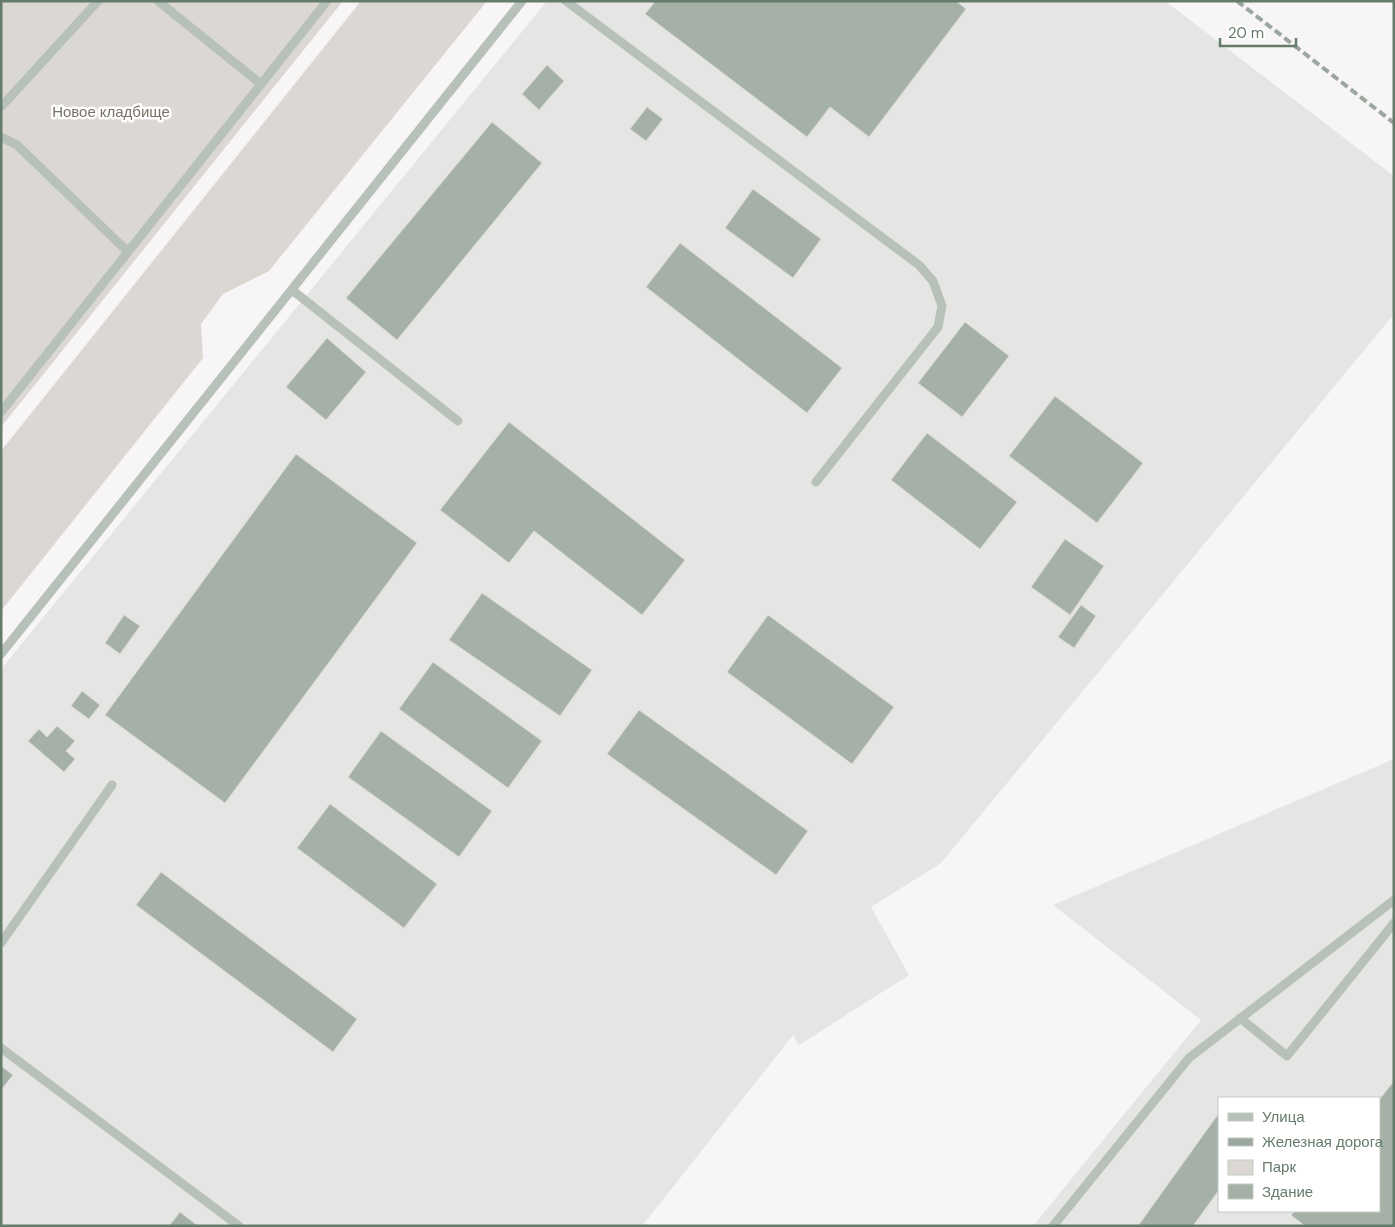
<svg xmlns="http://www.w3.org/2000/svg" width="1395" height="1227" viewBox="0 0 1395 1227" font-family="'DM Sans',sans-serif">
<style>
.built{fill:#e5e5e4;fill-rule:evenodd}
.green{fill:#dbd8d4}
.building{fill:#a5b1a7;stroke:#d9d7d7}
.lines{fill:none;stroke-linecap:round;stroke-linejoin:round}
.minor{stroke:#b8c0ba;stroke-width:9}
.rail{stroke:#9ba79e;stroke-width:4;stroke-dasharray:8 4;stroke-linecap:butt}
.labels{text-anchor:middle;stroke-width:5;stroke-linejoin:round;paint-order:stroke}
.park-label{font-size:15px;fill:#7a7368;stroke:#fff}
</style>
<rect width="100%" height="100%" fill="#f7f5f5"/>
<path class="built" d="M547,1H1165L1394,176V314L941,863L871,907L909,975L799,1045L793,1035L642,1226H1V669Z
M1394,759V1226H1033L1201,1020L1053,905ZM1219,1098H1379V1211H1219Z"/>
<path class="green" d="M1,1H343L1,427Z
M361,1H487L269,271L223,294L201,324L203,358L1,611V451Z"/>
<path class="building" d="M652,1H956L966,9L869,137L830,107L807,137L645,14L654,3Z
M547,65L564,81L539,110L522,94Z
M647,107L663,119L646,141L630,129Z
M492,122L542,163L397,340L346,298Z
M753,189L821,239L793,278L725,228Z
M680,243L842,368L807,413L646,287Z
M965,322L1009,356L962,417L918,383Z
M327,338L366,372L326,420L286,387Z
M1055,396L1143,463L1097,523L1009,456Z
M509,422L685,560L642,615L534,531L509,563L440,510Z
M927,433L1017,502L980,549L891,480Z
M296,454L417,543L225,803L105,715Z
M1065,539L1104,566L1070,615L1031,587Z
M482,593L592,670L560,716L449,640Z
M1081,605L1096,616L1074,648L1058,637Z
M124,615L140,626L120,654L105,643Z
M768,615L894,707L852,764L727,672Z
M433,662L542,741L508,788L399,709Z
M82,691L100,705L89,719L71,706Z
M639,710L808,831L776,875L607,754Z
M57,726L75,741L66,751L75,759L64,772L28,741L39,729L47,737Z
M381,731L492,811L459,857L348,777Z
M330,804L437,884L404,928L297,848Z
M161,872L357,1019L333,1052L136,905Z
M1,1066L13,1075L1,1090Z
M1394,1081V1226H1305L1291,1215L1295,1211H1379V1100Z
M1219,1113V1190L1193,1226H1138Z
M180,1212L198,1226H169Z"/>
<g class="lines">
<path class="minor" d="M158,1L261,84
M566,1L919,265L933,281L942,306L938,327L816,482
M1,107L98,1
M1,137L17,145L128,252
M292,290L458,421
M1,412L327,1
M1,654L522,1
M1,943L112,785
M1240,1018L1287,1056L1394,923
M1,1048L239,1226
M1053,1226L1189,1058L1394,900"/>
<path class="rail" d="M1237,1L1394,123"/>
</g>
<g class="labels">
<g class="park-label">
<text x="111" y="117">Новое кладбище</text>
</g>
</g>
<rect width="1395" height="1227" fill="none" stroke="#667c6b" stroke-width="5"/>
<rect x="1218" y="1097" width="162" height="115" fill="#ffffff" stroke="#c2cbc4"/>
<rect x="1228" y="1113" width="25" height="8" fill="#b8c0ba" stroke="#c2cbc4"/>
<text x="1262" y="1122" font-size="15" fill="#667c6b">Улица</text>
<rect x="1228" y="1138" width="25" height="8" fill="#9ba79e" stroke="#c2cbc4"/>
<text x="1262" y="1147" font-size="15" fill="#667c6b">Железная дорога</text>
<rect x="1228" y="1160" width="25" height="15" fill="#dbd8d4" stroke="#c2cbc4"/>
<text x="1262" y="1172" font-size="15" fill="#667c6b">Парк</text>
<rect x="1228" y="1184" width="25" height="15" fill="#a5b1a7" stroke="#c2cbc4"/>
<text x="1262" y="1197" font-size="15" fill="#667c6b">Здание</text>
<path d="M1220 38v8h76v-8" fill="none" stroke="#667c6b" stroke-width="2.5"/>
<text x="1228" y="38" font-size="15" fill="#667c6b" stroke="#ffffff" stroke-width="4" paint-order="stroke">20 m</text>
</svg>
